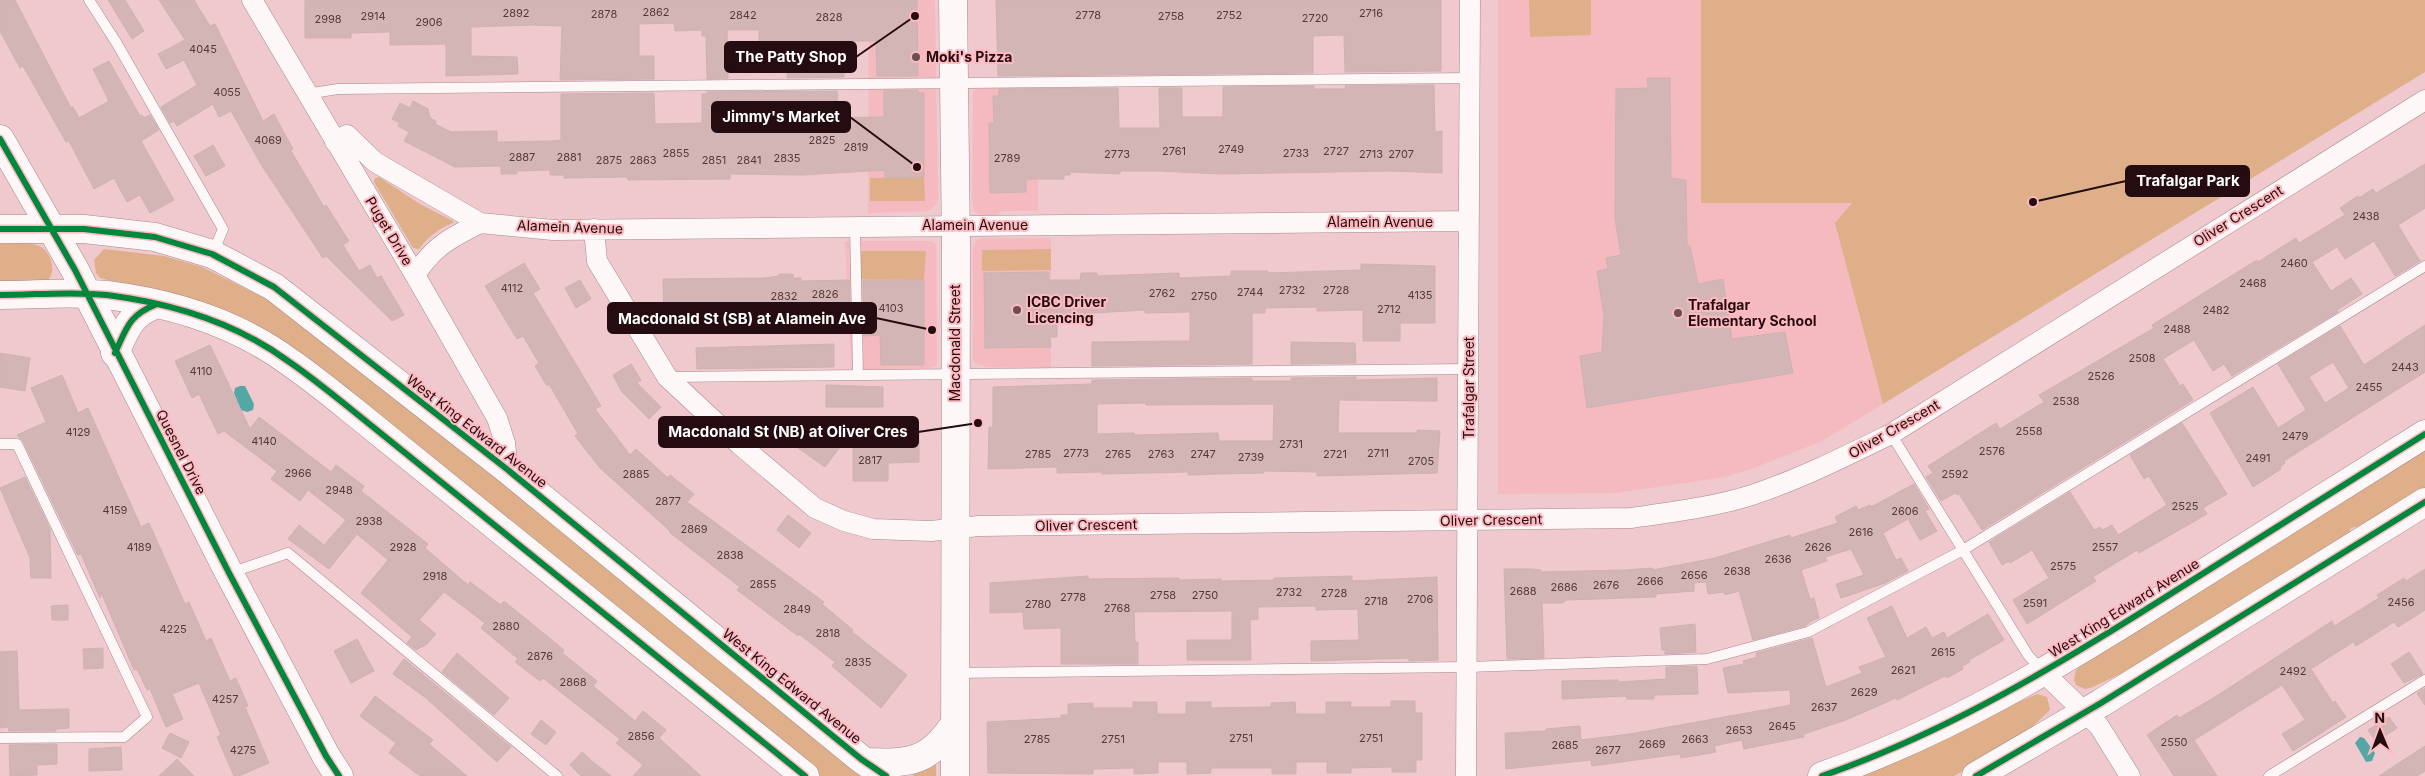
<svg xmlns="http://www.w3.org/2000/svg" width="2425" height="776" viewBox="0 0 2425 776" font-family="Inter,sans-serif">
<style>
.built{fill:#f4bac0}
.green{fill:#deaf89}
.water{fill:#54a7a5}
.building{fill:#d3b5b5;stroke:#ceb1b1;fill-rule:evenodd}
.lines{fill:none;stroke-linecap:round;stroke-linejoin:round}
.lane-casing{stroke:#a5898d;stroke-width:11}
.street-casing{stroke:#a5898d;stroke-width:21}
.secondary-casing{stroke:#a5898d;stroke-width:29}
.lane{stroke:#fdf7f8;stroke-width:10}
.street{stroke:#fdf7f8;stroke-width:20}
.secondary{stroke:#fdf7f8;stroke-width:28}
.cycleway-casing{stroke:#febac1;stroke-width:9}
.cycleway{stroke:#00873e;stroke-width:6}
.poi-dot{fill:#6b4e52;stroke:#febac1;stroke-width:2}
.labels{text-anchor:middle;stroke-width:4;stroke-linejoin:round;paint-order:stroke}
.number-label{font-size:11px;fill:#52393c}
.poi-label{font-size:14px;font-weight:bold;fill:#240c10;stroke:#febac1;text-anchor:start}
.street-label{font-size:14px;fill:#240c10;stroke:#febac1}
.leader{fill:none;stroke:#240c10;stroke-width:2}
.callout-dot{fill:#240c10;stroke:#febac1;stroke-width:2}
.callout{fill:#240c10;stroke:#240c10;stroke-width:2}
.callout-label{font-size:15px;text-anchor:middle;font-weight:bold;fill:#fff}
</style>
<rect width="100%" height="100%" fill="#efc9ce"/>
<path class="built" d="M869,0H935L938,199L935,206L928,211L868,213Z
M1498,0H1853V203L1835,223L1883,404L1822,441L1754,468L1725,477L1616,493L1498,494Z
M1038,85V211H1002L995,217L980,215L974,211L972,203L973,91L979,87Z
M983,238H1051V369L985,367L973,361V247L978,239Z
M845,241H932L936,245L937,365L926,370L851,369Z"/>
<path class="green" d="M1529,0H1591V35L1530,37Z
M1701,0H2425V72L1883,404L1835,223L1852,203H1701Z
M379,177L420,204L453,221V223C438,229 429,236 419,249L413,248L374,182L375,178Z
M924,177L925,201H870V178Z
M0,244C12,244 28,241 39,246C52,251 59,277 43,284C34,288 10,286 0,286Z
M104,249L164,256L202,267L281,306L378,381L864,776H821L568,572L180,298L100,278L96,273L94,260Z
M1051,249V270L982,271V250Z
M860,251H926L924,280L858,279Z
M2425,444V489L2362,528L2354,527L2350,529V536L2147,661L2093,687L2085,689L2076,685L2074,680L2076,670L2121,635L2327,504L2335,507L2339,505L2341,495Z
M2037,694L2047,697L2050,710L2016,742L1954,776H1855Z
M936,762V776H914L911,774Z"/>
<path class="water" d="M240,386H245L254,404L253,410L247,412L241,410L234,393L235,388Z
M2360,737L2364,738L2375,753L2372,761L2366,762L2355,743Z"/>
<path class="building" d="M0,0H15L71,108L73,107L79,118L109,101L93,69L109,61L140,116L142,115L144,118L150,115L159,130L141,141L174,200L150,213L140,195L127,202L114,178L94,189L69,141L66,142L23,66L20,68L0,31Z
M108,0H125L144,31L132,39Z
M159,0H194L210,26L215,24L263,121L274,114L293,149L291,151L324,207L326,205L349,241L343,245L359,271L370,265L377,278L381,276L404,315L392,321L326,256L323,258L262,166L231,111L219,117L213,104L177,126L174,121L170,123L161,107L197,85L184,60L166,69L158,54L185,40Z
M305,0H917L918,76H877L876,41H843L844,77L787,78V48L759,49V30H727L728,78L707,79L706,36H702V30L675,31L674,23L639,24V56H654V79L560,80L562,26L532,25L471,27V56L517,57L518,74L446,76V44L390,45V32L351,33V38H305Z
M996,0H1441V71L1345,72L1344,35L1313,36V73L998,76Z
M1647,78H1670L1671,178L1686,180L1687,246H1690L1698,284L1723,279L1732,339L1785,332L1793,373L1587,408L1580,356L1602,352L1604,316L1597,271L1608,269L1606,258L1621,255L1615,219L1616,89L1648,88Z
M1434,85L1435,132L1442,131V173L1390,171L1219,174L1161,171H1120V174L1070,172V175H1064V179H1026V192L990,193L989,123H994L993,96H999V89L1118,88L1119,128H1160L1159,88H1182V117H1223V87L1314,86V89H1346L1345,86Z
M918,90V93H924V177L885,178V170L803,175L730,174V179L628,180L627,177L564,178V175H550V170L517,171V174H501V166L455,167L404,141L409,132L398,126L400,123L392,119L400,103L410,108L413,101L428,109L430,118L436,121L435,124L451,132L497,131V142L551,141L561,140V94L654,93L655,124L702,123V94H707V92L837,91L838,118L884,117V91Z
M213,145L225,166L206,176L194,156Z
M2425,164V208L2398,225L2420,261L2395,276L2374,241L2345,259L2337,247L2312,262L2331,291L2351,278L2362,294L2337,310L2338,312L2232,376L2224,364L2213,371L2194,340L2163,359L2180,386L2183,384L2193,400L1982,530L1959,494L1957,495L1955,493L1941,501L1926,477L1933,473L1928,466L1996,423L2000,429L2044,402L2039,395L2154,328L2152,325L2257,260L2258,262L2296,238L2299,243L2345,215L2340,208L2358,196L2359,198L2373,189L2376,193Z
M524,263L540,289L533,293L601,406L595,409L630,455L636,449L668,478L670,475L694,494L687,502L824,602L822,604L853,630L852,632L907,675L881,708L832,666L835,662L799,634L798,636L737,590L740,587L669,532L670,531L600,468L575,436L578,434L549,384L547,386L535,366L539,363L523,336L517,339L485,286Z
M1361,264L1435,266V323H1400V341H1363V310L1317,311V307L1265,308V313H1252V364L1092,366V342L1190,341V312L1145,313V310L1057,315V337H1050L1051,347L985,348L984,273L1049,272V280H1080L1081,273H1097V276L1179,273V278L1231,276V271H1268L1267,273L1361,270Z
M779,274H793V278H801V281L849,280L850,307H802L803,314L757,315V318L664,320L663,279L765,278L779,276Z
M580,280L591,299L576,308L565,288Z
M863,280H924V365H881L880,335L864,336Z
M2425,325V372L2284,461L2285,463L2280,467L2281,469L2253,487L2210,413L2253,387L2278,428L2306,410L2278,364L2340,326L2364,365ZM2333,362L2349,388L2325,403L2309,377Z
M1291,342L1355,343L1356,363L1291,364Z
M834,344V367L697,369L696,348Z
M210,345L250,429L259,417L331,472L336,465L364,486L361,491L428,544L425,548L468,585L470,582L501,605L504,601L564,650L562,653L597,681L593,686L635,721L643,711L666,730L659,738L701,776H633L643,765L616,743L620,739L543,678L540,681L515,662L518,659L481,628L485,623L444,592L419,620L436,634L427,644L416,650L407,643L412,637L361,593L388,560L357,534L329,569L288,539L299,525L324,545L346,520L308,490L300,501L271,479L277,471L224,431L218,434L199,394L192,398L175,361Z
M0,353L30,358L25,391L0,387Z
M631,364L641,380L637,383L661,407L649,419L622,392L613,375Z
M62,375L78,413L88,408L141,527L149,523L185,604L189,602L206,641L211,638L230,681L236,678L248,706L245,707L269,763L239,776H234L217,737L221,735L199,683L172,694L183,719L166,727L150,689L147,690L137,669L134,670L101,592L100,598L81,554L78,555L23,441L17,435L46,422L31,388Z
M1356,377V380L1437,378V401L1339,400L1338,433H1417V430L1440,431L1437,473L1317,476V472L1264,471V473L1219,474L1188,475V472L1102,474V472L1057,473V467L988,469L989,427H993V387L1092,384V380L1252,378V381H1291V378ZM1146,403V405L1274,404L1273,441H1219L1218,433L1134,435V433L1097,434V404Z
M826,385L883,387V407H826Z
M2182,423L2227,494L2203,508L2207,514L2139,553L2137,550L2093,577L2096,581L2027,624L2013,600L2049,578L2032,550L2010,563L2009,561L2002,565L1989,542L2070,492L2094,530L2100,527L2103,530L2112,525L2118,535L2167,505L2149,476L2144,479L2130,455Z
M919,432V462L888,463V481H853V435H894L893,433Z
M796,434L827,435L840,447L825,467L798,448Z
M25,477L50,529L51,578H31L30,558L0,488Z
M1914,484L1929,509L1925,511L1937,531L1920,540L1908,519L1883,533L1896,560L1901,558L1908,571L1885,583L1841,598L1836,584L1864,575L1851,549L1825,557L1827,561L1801,570L1810,599L1814,598L1819,618L1811,621L1805,626L1753,640L1739,591L1725,595L1724,592L1708,594L1706,582L1694,583V591L1656,594V597L1567,600L1562,603H1542L1544,658L1507,659L1504,569H1532L1541,570V572L1625,570L1652,568L1653,570L1715,558L1790,535L1791,538L1838,523L1835,517L1856,506L1858,510L1870,505L1871,507Z
M788,515L811,533L799,548L777,530Z
M2425,569V610L2398,627L2394,622L2356,646L2353,642L2311,669L2333,703L2335,701L2346,717L2293,751L2282,734L2305,720L2282,685L2194,740L2217,776H2174L2147,735L2177,715L2179,718L2215,697L2332,621L2334,626L2379,598L2377,595L2404,578L2406,581Z
M1088,576V579L1179,578V580L1221,579V581L1274,580V578L1315,577L1352,576V581L1437,577L1438,660L1409,661V658L1311,661V641L1359,640L1358,609L1316,610V606L1258,607V619L1250,620L1251,660H1187V640H1232V611L1134,612L1135,642H1138V664H1061V628L1024,629L1023,612L990,613V583Z
M68,605V620H52L51,606Z
M1892,606L1907,638L1926,627L1932,638L1944,632L1947,638L1988,614L2004,640L1969,660L1970,662L1962,666L1963,669L1947,678L1945,676L1897,700L1896,698L1846,720L1804,734V737L1744,749L1742,740L1714,746L1716,752L1681,758L1680,754L1592,766L1591,760L1506,769L1505,733L1546,731V729L1580,726L1581,740L1630,734L1791,705L1790,690L1728,693L1723,668L1744,664L1743,661L1757,657L1756,653L1812,638L1826,687L1862,673L1859,667L1886,657L1867,618Z
M1695,624L1696,652L1665,654V650H1662L1660,628Z
M357,639L374,671L351,683L334,651Z
M103,648V668L84,669L83,649Z
M17,651L19,710L69,709V728L56,729V731H9L8,727L0,728V652Z
M2409,652L2423,674L2404,683L2391,664Z
M457,653L509,698L494,715L442,672Z
M404,659L511,747L497,762L426,698L393,674Z
M1697,666L1698,694L1654,695V699H1627L1626,696L1562,699V681L1618,680V682L1666,679V667Z
M2425,688V705L2417,693Z
M375,696L433,740L429,744L467,776H420L389,753L396,743L360,716Z
M1391,701H1415V713H1422V760H1416V772H1392V767L1351,768V773H1327V762H1296V774H1272V768H1211V773L1187,774V762H1158V773L1134,774V768L1093,769V774L988,773L987,722L1061,718V715H1068V704L1093,703V708H1133V702H1157V714H1186V702H1211V708L1271,707V703L1295,702L1296,714H1326V702H1351L1350,707H1391Z
M2389,717L2397,728L2376,742L2368,730Z
M541,720L556,732L546,745L531,734Z
M170,733L189,742L181,758L162,748Z
M57,744V764L37,765V775L10,776L9,745Z
M2425,746V771L2417,776H2379Z
M121,747L122,770L89,771V749Z
M582,752L593,762L611,776H581L570,765Z
M177,759L194,776H159Z"/>
<g class="lines">
<defs>
<path id="lane" d="M89,0L116,42L223,229L213,253
M306,94L338,89L1470,78
M855,227L858,375
M668,377L1469,369
M1891,434L2028,655L2042,671
M0,444H17L147,717L124,737L0,738
M230,573L288,553L557,776
M955,673L1468,667L1707,659L1808,632L1963,550L2425,266
M2269,776L2425,680"/>
<path id="street" d="M252,0L415,275L497,418L505,443L508,470
M335,142L347,135L375,162L480,223L553,230L1469,221
M594,229L597,261L667,377L740,445L815,508L844,521L873,529L931,531L979,526L1631,518C1673,512 1715,507 1755,494C1802,478 1846,456 1891,434L2425,100
M415,275C434,246 450,238 480,223
M2044,673L2099,726L2130,776
M1466,776L1470,0"/>
<path id="secondary" d="M953,0L956,247L955,776
M0,139L75,270L229,573L326,756L339,776
M0,229H84L155,237L212,254L274,287L508,470L861,759L886,776
M0,295C35,295 72,291 107,295C170,303 236,323 288,361C310,376 331,393 352,410L805,776
M115,353C127,327 129,315 157,304
M866,762C910,764 930,762 955,723
M1822,776C1948,732 2060,664 2172,593C2257,540 2341,487 2425,434
M1976,776L2101,703L2425,502"/>
</defs>
<use href="#lane" class="lane-casing"/>
<use href="#street" class="street-casing"/>
<use href="#secondary" class="secondary-casing"/>
<use href="#lane" class="lane"/>
<use href="#street" class="street"/>
<use href="#secondary" class="secondary"/>
<defs>
<path id="cycleway" d="M0,139L75,270L229,573L326,756L339,776
M0,229H84L155,237L212,254L274,287L508,470L861,759L886,776
M0,295C35,295 72,291 107,295C170,303 236,323 288,361C310,376 331,393 352,410L805,776
M115,353C127,327 129,315 157,304
M1822,776C1948,732 2060,664 2172,593C2257,540 2341,487 2425,434
M1976,776L2101,703L2425,502"/>
</defs>
<use href="#cycleway" class="cycleway-casing"/>
<use href="#cycleway" class="cycleway"/>
</g>
<g class="poi-dot">
<circle cx="916" cy="57" r="5"/>
<circle cx="1017" cy="310" r="5"/>
<circle cx="1678" cy="313" r="5"/>
</g>
<g class="labels">
<g class="number-label">
<text x="656" y="16">2862</text>
<text x="516" y="17">2892</text>
<text x="1371" y="17">2716</text>
<text x="604" y="18">2878</text>
<text x="743" y="19">2842</text>
<text x="1088" y="19">2778</text>
<text x="1229" y="19">2752</text>
<text x="373" y="20">2914</text>
<text x="1171" y="20">2758</text>
<text x="829" y="21">2828</text>
<text x="1315" y="22">2720</text>
<text x="328" y="23">2998</text>
<text x="429" y="26">2906</text>
<text x="203" y="53">4045</text>
<text x="227" y="96">4055</text>
<text x="268" y="144">4069</text>
<text x="822" y="144">2825</text>
<text x="856" y="151">2819</text>
<text x="1231" y="153">2749</text>
<text x="1174" y="155">2761</text>
<text x="1336" y="155">2727</text>
<text x="676" y="157">2855</text>
<text x="1296" y="157">2733</text>
<text x="1117" y="158">2773</text>
<text x="1371" y="158">2713</text>
<text x="1401" y="158">2707</text>
<text x="522" y="161">2887</text>
<text x="569" y="161">2881</text>
<text x="787" y="162">2835</text>
<text x="1007" y="162">2789</text>
<text x="609" y="164">2875</text>
<text x="643" y="164">2863</text>
<text x="714" y="164">2851</text>
<text x="749" y="164">2841</text>
<text x="2366" y="220">2438</text>
<text x="2294" y="267">2460</text>
<text x="2253" y="287">2468</text>
<text x="512" y="292">4112</text>
<text x="1292" y="294">2732</text>
<text x="1336" y="294">2728</text>
<text x="1250" y="296">2744</text>
<text x="1162" y="297">2762</text>
<text x="825" y="298">2826</text>
<text x="1420" y="299">4135</text>
<text x="784" y="300">2832</text>
<text x="1204" y="300">2750</text>
<text x="891" y="312">4103</text>
<text x="1389" y="313">2712</text>
<text x="2216" y="314">2482</text>
<text x="2177" y="333">2488</text>
<text x="2142" y="362">2508</text>
<text x="2405" y="371">2443</text>
<text x="201" y="375">4110</text>
<text x="2101" y="380">2526</text>
<text x="2369" y="391">2455</text>
<text x="2066" y="405">2538</text>
<text x="2029" y="435">2558</text>
<text x="78" y="436">4129</text>
<text x="2295" y="440">2479</text>
<text x="264" y="445">4140</text>
<text x="1291" y="448">2731</text>
<text x="1992" y="455">2576</text>
<text x="1076" y="457">2773</text>
<text x="1378" y="457">2711</text>
<text x="1038" y="458">2785</text>
<text x="1118" y="458">2765</text>
<text x="1161" y="458">2763</text>
<text x="1203" y="458">2747</text>
<text x="1335" y="458">2721</text>
<text x="1251" y="461">2739</text>
<text x="2258" y="462">2491</text>
<text x="870" y="464">2817</text>
<text x="1421" y="465">2705</text>
<text x="298" y="477">2966</text>
<text x="636" y="478">2885</text>
<text x="1955" y="478">2592</text>
<text x="339" y="494">2948</text>
<text x="668" y="505">2877</text>
<text x="2185" y="510">2525</text>
<text x="115" y="514">4159</text>
<text x="1905" y="515">2606</text>
<text x="369" y="525">2938</text>
<text x="694" y="533">2869</text>
<text x="1861" y="536">2616</text>
<text x="139" y="551">4189</text>
<text x="403" y="551">2928</text>
<text x="1818" y="551">2626</text>
<text x="2105" y="551">2557</text>
<text x="730" y="559">2838</text>
<text x="1778" y="563">2636</text>
<text x="2063" y="570">2575</text>
<text x="1737" y="575">2638</text>
<text x="1694" y="579">2656</text>
<text x="435" y="580">2918</text>
<text x="1650" y="585">2666</text>
<text x="763" y="588">2855</text>
<text x="1606" y="589">2676</text>
<text x="1564" y="591">2686</text>
<text x="1523" y="595">2688</text>
<text x="1289" y="596">2732</text>
<text x="1334" y="597">2728</text>
<text x="1163" y="599">2758</text>
<text x="1205" y="599">2750</text>
<text x="1073" y="601">2778</text>
<text x="1420" y="603">2706</text>
<text x="1376" y="605">2718</text>
<text x="2401" y="606">2456</text>
<text x="2035" y="607">2591</text>
<text x="1038" y="608">2780</text>
<text x="1117" y="612">2768</text>
<text x="797" y="613">2849</text>
<text x="506" y="630">2880</text>
<text x="173" y="633">4225</text>
<text x="828" y="637">2818</text>
<text x="1943" y="656">2615</text>
<text x="540" y="660">2876</text>
<text x="858" y="666">2835</text>
<text x="1903" y="674">2621</text>
<text x="2293" y="675">2492</text>
<text x="573" y="686">2868</text>
<text x="1864" y="696">2629</text>
<text x="225" y="703">4257</text>
<text x="1824" y="711">2637</text>
<text x="1782" y="730">2645</text>
<text x="1739" y="734">2653</text>
<text x="641" y="740">2856</text>
<text x="1241" y="742">2751</text>
<text x="1371" y="742">2751</text>
<text x="1037" y="743">2785</text>
<text x="1113" y="743">2751</text>
<text x="1695" y="743">2663</text>
<text x="2174" y="746">2550</text>
<text x="1652" y="748">2669</text>
<text x="1565" y="749">2685</text>
<text x="243" y="754">4275</text>
<text x="1608" y="754">2677</text>
</g>
<g class="poi-label">
<text x="926" y="62">Moki's Pizza</text>
<text x="1027" y="307">ICBC Driver<tspan x="1027" dy="16">Licencing</tspan></text>
<text x="1688" y="310">Trafalgar<tspan x="1688" dy="16">Elementary School</tspan></text>
</g>
<g class="street-label">
<text transform="translate(2238 216) rotate(-32)" y="5">Oliver Crescent</text>
<text x="1380" y="227">Alamein Avenue</text>
<text x="975" y="230">Alamein Avenue</text>
<text transform="translate(570 227) rotate(2)" y="5">Alamein Avenue</text>
<text transform="translate(389 231) rotate(59)" y="5">Puget Drive</text>
<text transform="translate(955 343) rotate(-90)" y="5">Macdonald Street</text>
<text transform="translate(1469 388) rotate(-90)" y="5">Trafalgar Street</text>
<text transform="translate(1894 429) rotate(-30)" y="5">Oliver Crescent</text>
<text transform="translate(477 431) rotate(38)" y="5">West King Edward Avenue</text>
<text transform="translate(181 452) rotate(63)" y="5">Quesnel Drive</text>
<text transform="translate(1491 520) rotate(-1)" y="5">Oliver Crescent</text>
<text transform="translate(1086 525) rotate(-1)" y="5">Oliver Crescent</text>
<text transform="translate(2124 608) rotate(-32)" y="5">West King Edward Avenue</text>
<text transform="translate(792 686) rotate(39)" y="5">West King Edward Avenue</text>
</g>
</g>
<path class="leader" d="M915 16L856 57M917 167L850 117M2033 202L2126 181M932 330L876 318M978 423L918 432"/>
<g class="callout-dot">
<circle cx="915" cy="16" r="5"/>
<circle cx="917" cy="167" r="5"/>
<circle cx="2033" cy="202" r="5"/>
<circle cx="932" cy="330" r="5"/>
<circle cx="978" cy="423" r="5"/>
</g>
<g class="callout">
<rect x="725" y="42" width="131" height="30" rx="5"/>
<rect x="712" y="102" width="138" height="30" rx="5"/>
<rect x="2126" y="166" width="123" height="30" rx="5"/>
<rect x="608" y="303" width="268" height="30" rx="5"/>
<rect x="659" y="417" width="259" height="30" rx="5"/>
</g>
<g class="callout-label">
<text x="791" y="62">The Patty Shop</text>
<text x="781" y="122">Jimmy's Market</text>
<text x="2188" y="186">Trafalgar Park</text>
<text x="742" y="324">Macdonald St (SB) at Alamein Ave</text>
<text x="788" y="437">Macdonald St (NB) at Oliver Cres</text>
</g>
<g transform="translate(2380 731) rotate(359)" stroke="#febac1" stroke-width="4" paint-order="stroke">
<path d="M0-4L9 19L0 12L-9 19Z" fill="#240c10"/>
<text y="-8" font-size="14" font-weight="bold" text-anchor="middle" fill="#240c10">N</text>
</g>
</svg>
